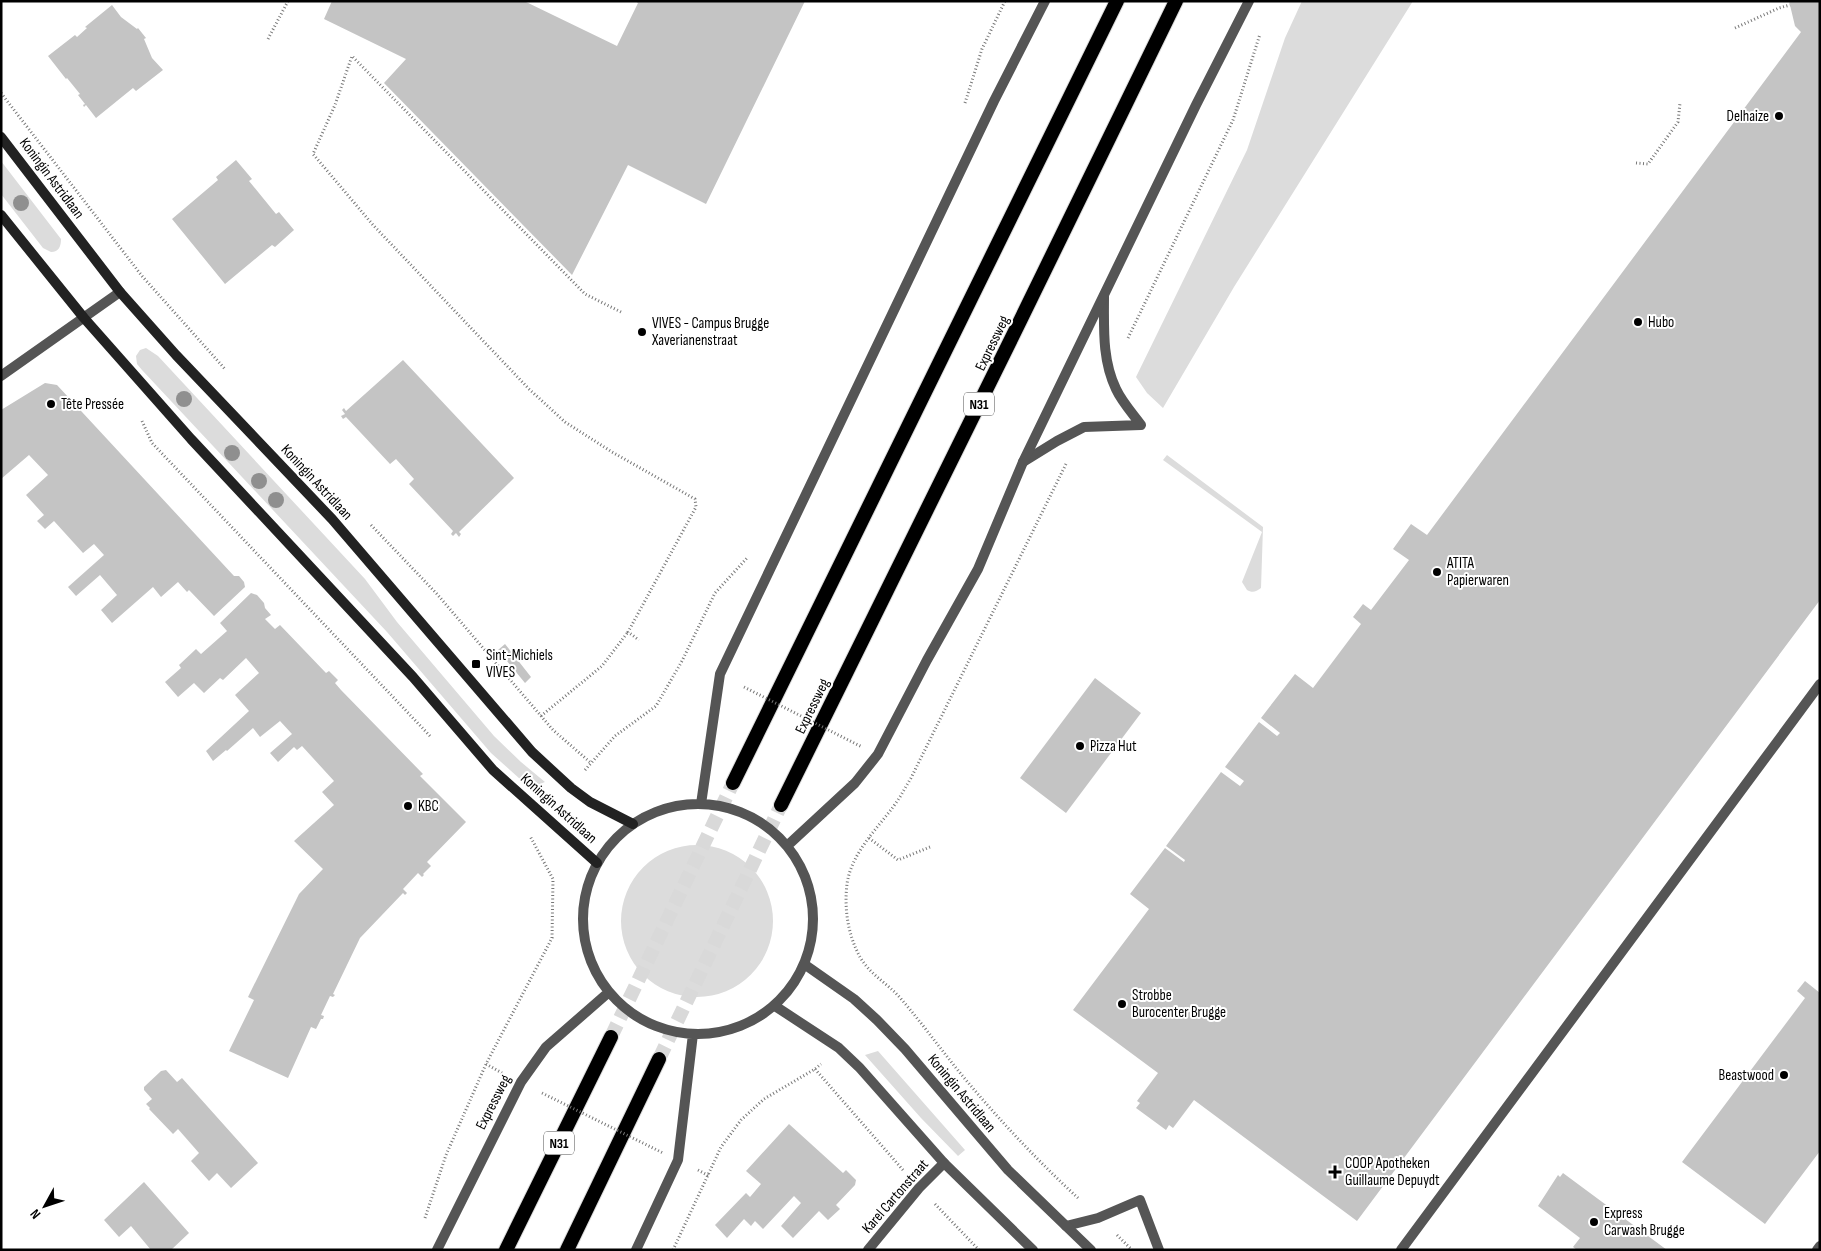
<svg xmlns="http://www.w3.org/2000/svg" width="1821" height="1251" viewBox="0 0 1821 1251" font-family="'Sofia Sans Condensed',sans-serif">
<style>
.green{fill:#dcdcdc}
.building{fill:#c4c4c4}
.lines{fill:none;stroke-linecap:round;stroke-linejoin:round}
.trunk-tunnel{stroke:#d9d9d9;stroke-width:14;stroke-dasharray:14 7;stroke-linecap:butt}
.trunk-casing{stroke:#dbdbdb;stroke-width:16}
.path{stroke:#777;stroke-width:3;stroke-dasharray:1 2.5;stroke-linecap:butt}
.service{stroke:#555;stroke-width:10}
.minor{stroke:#555;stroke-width:10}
.tertiary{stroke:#555;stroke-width:10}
.secondary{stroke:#222;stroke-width:10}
.trunk{stroke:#000;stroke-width:14}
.path-bridge{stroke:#777;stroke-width:3;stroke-dasharray:1 2.5;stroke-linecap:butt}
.tree{fill:#8f8f8f}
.poi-dot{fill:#000;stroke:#fff;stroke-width:2}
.labels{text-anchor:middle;stroke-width:4;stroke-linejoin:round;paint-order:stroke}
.shield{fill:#fff;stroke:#4c4c4c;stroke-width:1}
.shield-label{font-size:14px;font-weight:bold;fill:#000}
.poi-label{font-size:15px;fill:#000;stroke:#fff;text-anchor:start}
.street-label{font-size:15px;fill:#000;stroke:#fff}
</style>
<rect width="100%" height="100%" fill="#fff"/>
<path class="green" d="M1302,1H1413L1234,287L1163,408L1147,393L1136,377L1247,150L1285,38Z
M1,161L61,239C61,246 59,252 51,252L43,248L1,194Z
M146,348L158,356L365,579L397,622L494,736L521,762L545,782L530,788L491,753L387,632L142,370L137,364L136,356L140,350Z
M1167,455L1263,527L1261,588C1256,592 1252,593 1247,590L1242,582L1262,532L1163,460Z
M621 921a76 76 0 1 1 152 0a76 76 0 1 1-152 0Z
M878,1051L965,1150L958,1156L921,1118L865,1055Z"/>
<path class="building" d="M332,1H524L617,46L638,3L635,1H805L706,204L628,165L572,275L384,83L406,59L324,19Z
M1789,1H1820V600L1357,1221L1194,1100L1173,1128L1169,1125L1166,1130L1136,1108L1140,1103L1137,1101L1158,1073L1073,1010L1149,909L1130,894L1165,848L1184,862L1185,860L1166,846L1221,772L1240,786L1244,781L1225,767L1259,722L1277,736L1280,733L1261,718L1295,674L1313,688L1361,624L1353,617L1363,604L1371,610L1409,560L1393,549L1411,524L1427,535L1801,32L1795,26Z
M112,5L121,17L137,29L138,28L146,38L144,39L152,58L163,70L136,91L133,88L96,118L86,105L84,107L83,105L85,104L78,95L80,94L67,78L66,79L48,56L75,35L77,37L87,28L85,27Z
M236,160L252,179L249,181L276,214L279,212L294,230L275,247L272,245L225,284L172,219L218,180L216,177Z
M403,360L514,478L459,532L461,534L459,537L456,533L453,536L451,534L453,531L409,484L414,479L396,459L390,464L346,417L343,419L341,416L345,414L342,410L344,408L346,411Z
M45,383L57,385L234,576H239L244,582L245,587L214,616L189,590L187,592L178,582L161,597L153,587L112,623L101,610L117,595L100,575L76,596L68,587L104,555L94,544L83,553L54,521L45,529L37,521L44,515L26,495L48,475L29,455L1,479V410Z
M251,593L257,595L264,603L265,608L271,615L265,619L275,629L280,625L326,673L329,671L338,680L335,683L341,690L423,774L420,776L466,822L427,862L431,866L423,874L424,875L422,877L418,873L403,889L407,893L405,895L403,893L360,938L333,994L335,995L333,997L330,996L321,1015L324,1016L323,1019H321L316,1029L311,1027L288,1078L229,1051L254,1000L248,997L299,894L323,869L294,841L334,805L322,792L334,781L302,746L297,750L294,747L278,762L270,753L292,734L280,721L260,737L253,728L227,751L226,750L213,761L206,751L249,711L235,695L259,673L246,658L223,680L220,678L204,693L194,683L178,697L165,682L181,668L179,665L196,649L201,654L227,631L220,623Z
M505,644L531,677L525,683L498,650Z
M1095,678L1141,713L1066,813L1020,778Z
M1805,981L1820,993V1151L1765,1224L1682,1162L1805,998L1797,991Z
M166,1070L177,1082L182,1078L258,1163L231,1188L217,1173L209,1181L191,1161L199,1153L178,1129L173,1134L149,1109L150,1108L146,1104L152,1099L144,1090V1087L161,1071Z
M789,1124L843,1173L846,1170L856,1180L855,1185L836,1205L840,1209L828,1220L819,1211L793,1238L781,1226L801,1203L794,1196L763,1229L755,1221L751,1226L744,1219L727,1238L715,1225L746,1193L750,1197L761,1184L746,1171Z
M1563,1173L1667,1250H1577L1573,1247L1580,1238L1538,1206L1558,1175L1560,1177Z
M144,1182L189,1233L171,1250H151L131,1226L119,1237L104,1220Z"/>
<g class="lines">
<path class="trunk-tunnel" d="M611,1037L733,783
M659,1059L781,805"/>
<defs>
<path id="trunk" d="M733,783L1117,1
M781,805L1021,319L1176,1
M506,1250L611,1037
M567,1250L659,1059"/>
</defs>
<use href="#trunk" class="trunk-casing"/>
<path class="path" d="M1735,28L1779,8L1790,5
M268,39L288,1
M1,93L142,276L225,369
M965,103L982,49L1005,1
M1636,163L1648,164L1678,122L1680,103
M621,312L585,294L352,56L335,105L313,154L373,225L529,389L565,422L612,452L695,499L696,507L628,632L639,640
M1128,338L1233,120L1260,34
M142,421L152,443L430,736
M1066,464L911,778C905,788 900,798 893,807C876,830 851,854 847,884C844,909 848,935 860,957C871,976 889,984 902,1000C926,1028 947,1058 971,1086C1004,1125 1040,1163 1078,1198
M371,525L437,594L553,730L591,763
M541,716L602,666L628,632
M585,770L615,736L656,706L682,661L715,593L747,558
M869,838L898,860L930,847
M486,1064L502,1073
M815,1069L903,1170
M698,1170L709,1176
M935,1204L979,1250
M425,1218L446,1155L486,1064L552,938L553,879L530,836
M1117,1235L1132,1250
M673,1250L721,1147L741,1120L764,1099L815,1069L821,1064"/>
<path class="service" d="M1401,1250L1820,684"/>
<path class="minor" d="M1104,296C1104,328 1102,360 1116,389C1122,402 1133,414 1141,425
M1,376L120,292
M1023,462L1057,441L1084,427L1141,425
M1066,1226L1098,1218L1140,1200L1159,1250
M868,1250L919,1188L944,1163
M1817,1250L1820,1246"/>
<path class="tertiary" d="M583 919a115 115 0 1 1 230 0a115 115 0 1 1-230 0Z
M701,804L720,674L994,101L1045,1
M787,846L855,783L878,754L927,660L978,569L1023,462L1196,105L1249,1
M804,964L854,999L877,1020L905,1049L1008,1170L1091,1250
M775,1006L839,1048L859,1067L944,1163L1033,1250
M437,1250L521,1082L546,1047L609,992
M636,1250L678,1160L693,1034"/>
<path class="secondary" d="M1,137L120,292L176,355L332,519L532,752L571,788L590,802L633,824
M1,215L84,318L191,439L413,677L493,770L597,863"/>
<use href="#trunk" class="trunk"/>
<path class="path-bridge" d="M744,687L862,747
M542,1093L663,1153"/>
</g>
<g class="tree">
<circle cx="21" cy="203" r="8"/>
<circle cx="184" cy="399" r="8"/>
<circle cx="232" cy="453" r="8"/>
<circle cx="259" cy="481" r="8"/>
<circle cx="276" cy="500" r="8"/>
</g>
<g class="poi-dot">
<circle cx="1779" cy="116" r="5"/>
<circle cx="1638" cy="322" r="5"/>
<circle cx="642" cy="332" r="5"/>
<circle cx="51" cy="404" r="5"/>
<circle cx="1437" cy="572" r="5"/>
<rect x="471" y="659" width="10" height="10" rx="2.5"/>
<circle cx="1080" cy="746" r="5"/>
<circle cx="408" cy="806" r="5"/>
<circle cx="1122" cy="1004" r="5"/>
<circle cx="1784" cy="1075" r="5"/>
<path d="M1332.5 1164.5h5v5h5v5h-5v5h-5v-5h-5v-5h5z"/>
<circle cx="1594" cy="1222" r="5"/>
</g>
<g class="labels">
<g class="shield">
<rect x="964" y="392.5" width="30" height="23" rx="4"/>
<rect x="544" y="1131.5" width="30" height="23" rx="4"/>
</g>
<g class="shield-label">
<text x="979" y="409">N31</text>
<text x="559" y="1148">N31</text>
</g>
<g class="poi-label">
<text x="1769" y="121" text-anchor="end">Delhaize</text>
<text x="1648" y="327">Hubo</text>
<text x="652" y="328">VIVES - Campus Brugge<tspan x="652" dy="17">Xaverianenstraat</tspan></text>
<text x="61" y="409">Tête Pressée</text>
<text x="1447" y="568">ATITA<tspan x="1447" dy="17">Papierwaren</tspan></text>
<text x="486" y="660">Sint-Michiels<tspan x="486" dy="17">VIVES</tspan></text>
<text x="1090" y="751">Pizza Hut</text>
<text x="418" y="811">KBC</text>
<text x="1132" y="1000">Strobbe<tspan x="1132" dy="17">Burocenter Brugge</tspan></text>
<text x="1774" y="1080" text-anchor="end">Beastwood</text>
<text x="1345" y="1168">COOP Apotheken<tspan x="1345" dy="17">Guillaume Depuydt</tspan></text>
<text x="1604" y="1218">Express<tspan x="1604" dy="17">Carwash Brugge</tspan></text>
</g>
<g class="street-label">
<text transform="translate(52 178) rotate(53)" y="5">Koningin Astridlaan</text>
<text transform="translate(992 343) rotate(-64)" y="5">Expressweg</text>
<text transform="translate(317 482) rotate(47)" y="5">Koningin Astridlaan</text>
<text transform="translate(812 706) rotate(-64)" y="5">Expressweg</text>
<text transform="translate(559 808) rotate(42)" y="5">Koningin Astridlaan</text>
<text transform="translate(962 1093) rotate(50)" y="5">Koningin Astridlaan</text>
<text transform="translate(493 1102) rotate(-63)" y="5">Expressweg</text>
<text transform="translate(895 1196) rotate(-49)" y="5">Karel Cartonstraat</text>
</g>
</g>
<rect width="1821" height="1251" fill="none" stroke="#000000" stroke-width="5"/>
<g transform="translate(45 1206) rotate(230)" stroke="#ffffff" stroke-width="4" paint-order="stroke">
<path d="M0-4L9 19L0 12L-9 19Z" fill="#000000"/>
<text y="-8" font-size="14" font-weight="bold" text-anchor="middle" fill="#000000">N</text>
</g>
</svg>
